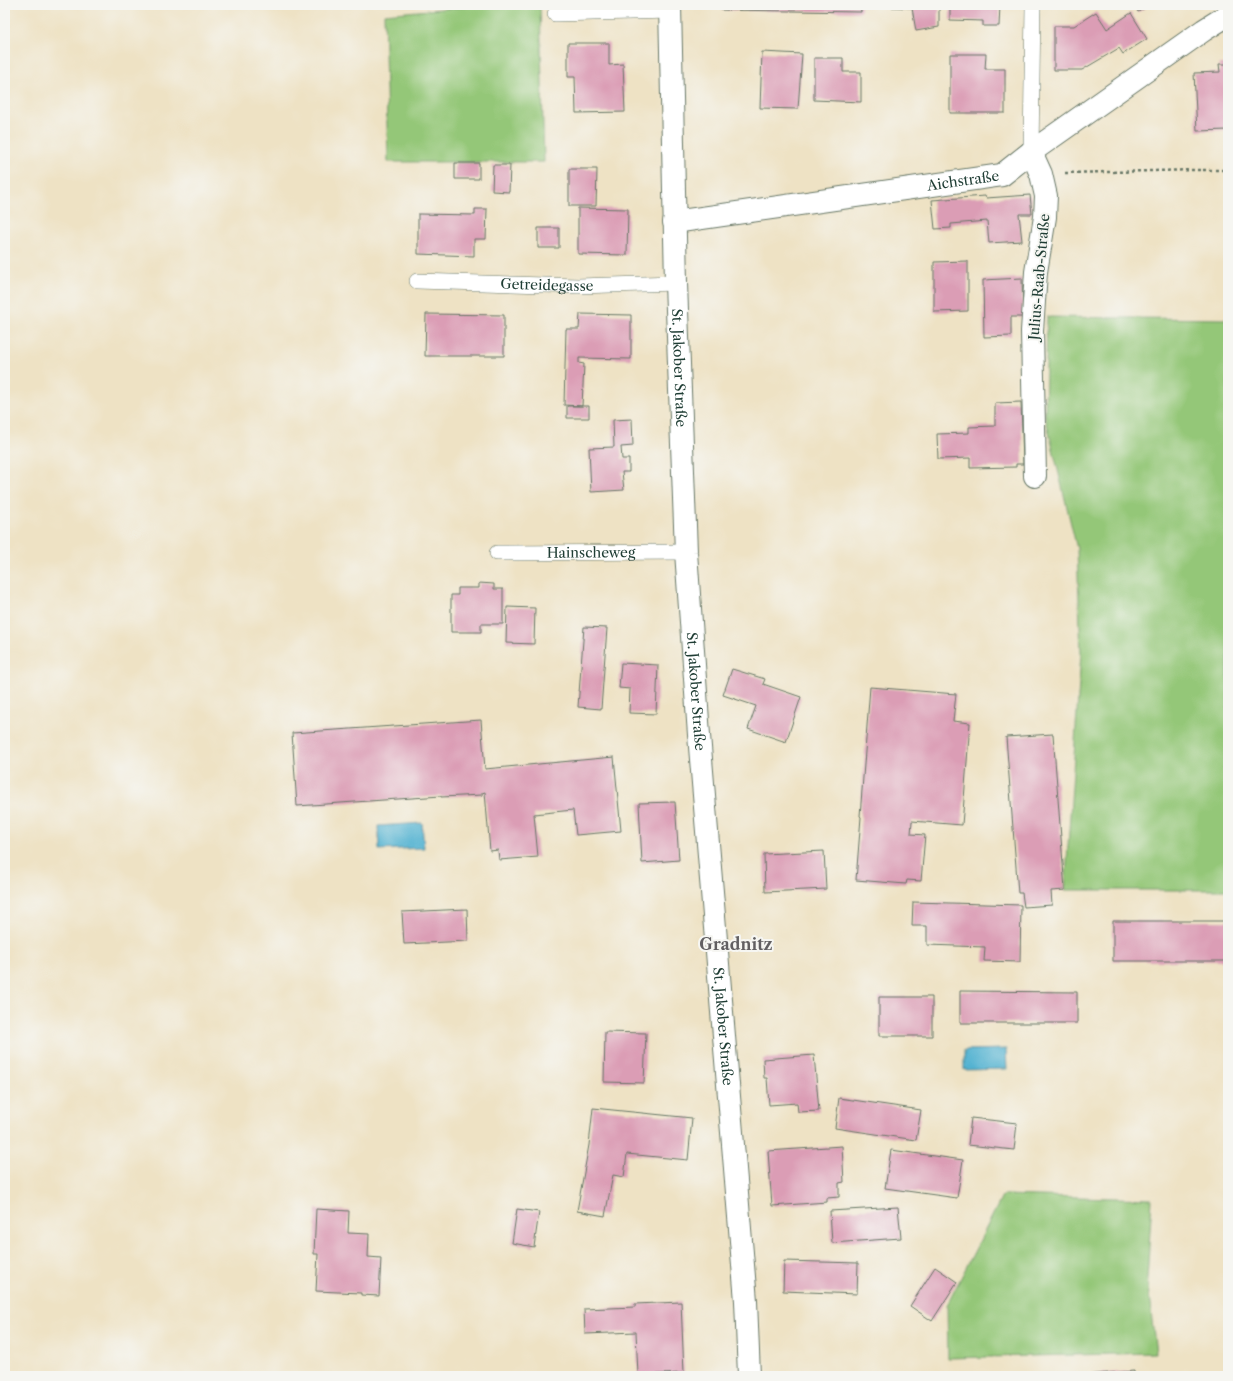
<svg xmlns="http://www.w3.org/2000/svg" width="1233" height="1381" viewBox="0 0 1233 1381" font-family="'Libre Caslon Text',serif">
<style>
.green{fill:#94c778;stroke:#5a8256}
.water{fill:#52b2d1;stroke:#387882}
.building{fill:#db9db5}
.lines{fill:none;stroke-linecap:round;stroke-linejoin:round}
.lane-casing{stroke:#677766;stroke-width:16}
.street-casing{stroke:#677766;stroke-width:24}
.path{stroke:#677766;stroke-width:2.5;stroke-dasharray:3 3;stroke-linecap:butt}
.lane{stroke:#fff;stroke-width:15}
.street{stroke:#fff;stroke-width:22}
.labels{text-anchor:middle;stroke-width:4;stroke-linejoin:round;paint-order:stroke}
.street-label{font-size:14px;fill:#1f3d34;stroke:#f6f6f2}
.quarter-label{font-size:16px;font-weight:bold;fill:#615f61;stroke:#f6f6f2}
</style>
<rect width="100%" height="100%" fill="#f6f6f2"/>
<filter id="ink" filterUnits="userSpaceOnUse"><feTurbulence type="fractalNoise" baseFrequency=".025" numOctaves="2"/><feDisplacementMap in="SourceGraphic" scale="8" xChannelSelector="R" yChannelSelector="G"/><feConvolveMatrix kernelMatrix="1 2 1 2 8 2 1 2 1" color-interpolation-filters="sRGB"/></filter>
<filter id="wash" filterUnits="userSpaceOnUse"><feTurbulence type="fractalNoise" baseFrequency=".012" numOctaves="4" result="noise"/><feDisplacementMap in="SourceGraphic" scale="16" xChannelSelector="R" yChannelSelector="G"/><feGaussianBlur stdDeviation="0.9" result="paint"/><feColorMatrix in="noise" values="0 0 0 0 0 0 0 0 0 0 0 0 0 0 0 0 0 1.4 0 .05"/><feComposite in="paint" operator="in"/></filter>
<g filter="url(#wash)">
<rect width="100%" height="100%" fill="#eee2c4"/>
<path class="green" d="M485,5H540L544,162H388L384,14Z
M1047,317L1228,319V890H1065L1081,653L1077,549L1045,416Z
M1003,1195L1152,1199L1147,1279L1156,1353L948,1358L947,1305Z"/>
<path class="water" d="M422,823L424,848L379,850L378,826Z
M1006,1049L1007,1069L964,1070V1050Z"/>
<g id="blocks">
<path class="building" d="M721,5H861V12L722,10Z
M863,5H939V27L916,31L912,8L863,6Z
M950,5H1000L999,26H983V21L950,20Z
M1134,5H1150L1138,12Z
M1096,12L1107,29L1131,13L1147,39L1123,54L1119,48L1082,70H1054V26H1074Z
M568,43H609V65L623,64L625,112L576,113L575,77H568Z
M762,52L802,54L798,109L760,108Z
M950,54H986L985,69H1005V113H950Z
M814,58H843V72H861V102L814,100Z
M1219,64H1228V130L1197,131L1194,73L1220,72Z
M455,163H479V179H455Z
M493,165H510L509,192L492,191Z
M569,169H597L596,206H569Z
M1030,195L1032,214H1019L1022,241L989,243L987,221L951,224V228L935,229L932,200L985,196L986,198Z
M578,208L628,209L627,255L578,254Z
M475,209H487L486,239H474V256L418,254V214L475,215Z
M538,228H559V248H538Z
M968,261V311L934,312V262Z
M1022,278L1023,317H1011V336L984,337L983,280Z
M426,314L504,315V356H425Z
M580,314L631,315V359L579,358V363L584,364L582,406L564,405L566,329H579Z
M1021,402L1023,464H1016V467L970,468V458L938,459L937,434L969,433V427L995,426V403Z
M567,406H589V418H567Z
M632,419L633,446L621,447L622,459H629V472H622L624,490L591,492L589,448L614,447L613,420Z
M479,583L494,584V589H503V624H481V632H451V595H458V588H479Z
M507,607L535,608L534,644L506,643Z
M584,627L607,628L601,709L578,707Z
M621,663L658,665L656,714L629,713L630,689L619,688Z
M732,669L765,679L763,684L801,697L786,742L748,729L756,706L723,695Z
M870,687L956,694L953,721L970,723L962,825L912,821L911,834L925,835L921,881L907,880L906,884L856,880L861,817L860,816Z
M481,720L485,769L614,757L621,831L576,835L573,810L534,814L538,857L499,860L498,850L490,851L485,792L482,793V795L441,797V796L297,806L292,733Z
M1053,734L1065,890L1051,891L1052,905L1024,907L1022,893H1018L1006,737Z
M675,802L679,860L642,863L639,803Z
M824,851L826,889L765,892L764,854Z
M913,902L1021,905L1020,962L984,961L985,947L927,945V926H912Z
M467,909L468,941L404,944L402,912Z
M1113,921H1228V961H1113Z
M960,991L1077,992V1023H960Z
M879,997H932V1036H879Z
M605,1032L646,1033L644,1083L604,1082Z
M814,1055L819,1111L798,1112L797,1103L769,1105L767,1078H764L763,1059Z
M839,1098L921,1110L916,1140L835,1128Z
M593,1108L692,1118L688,1160L627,1154L624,1177L613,1175L605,1216L577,1211L589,1145Z
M971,1118L1017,1123L1014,1150L968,1145Z
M842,1146L844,1182L839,1183V1197L827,1198V1202L772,1206L768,1151Z
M891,1150L963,1160L957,1198L885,1188Z
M898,1207L901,1238L832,1243L830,1211Z
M316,1209L349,1211L348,1233L369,1234L368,1257L381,1258L379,1296L361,1295V1293L316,1291L318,1254H314Z
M517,1209L539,1212L534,1247L512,1243Z
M784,1261L858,1263L857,1294L783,1291Z
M935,1267L957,1282L932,1321L910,1306Z
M681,1302L684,1373L638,1375L636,1332L585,1334L584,1309L635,1307V1304Z
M1134,1371V1376H1084V1375Z"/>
</g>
</g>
<g filter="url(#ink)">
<use href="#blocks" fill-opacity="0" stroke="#677766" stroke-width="1"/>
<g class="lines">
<defs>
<g id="lane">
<path d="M555,14L670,11"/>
<path d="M1031,152L1033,5"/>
<path id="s1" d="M417,281L578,286L676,283"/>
<path id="s2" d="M497,553L686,552"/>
</g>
<g id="street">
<path id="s3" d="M670,5L676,283L686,552L699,735L746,1301L749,1376"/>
<path d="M1031,152L1041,174L1046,196L1045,217L1036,272L1032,331L1035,476"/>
<path id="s4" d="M674,222L1002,175L1031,152L1204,30L1228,15"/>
</g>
</defs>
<use href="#lane" class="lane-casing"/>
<use href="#street" class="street-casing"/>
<path class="path" d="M1065,173L1196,170H1228"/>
<use href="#lane" class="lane"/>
<use href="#street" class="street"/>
</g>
</g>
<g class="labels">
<g class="street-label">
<text dy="5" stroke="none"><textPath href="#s4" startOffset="292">Aichstraße</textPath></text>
<text transform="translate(1039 277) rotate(-85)" y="5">Julius-Raab-Straße</text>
<text dy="5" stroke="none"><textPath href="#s1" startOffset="130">Getreidegasse</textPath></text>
<text dy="5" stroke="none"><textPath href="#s3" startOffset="363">St. Jakober Straße</textPath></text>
<text dy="5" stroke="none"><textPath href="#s2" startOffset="94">Hainscheweg</textPath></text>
<text dy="5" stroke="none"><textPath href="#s3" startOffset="687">St. Jakober Straße</textPath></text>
<text dy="5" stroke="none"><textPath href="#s3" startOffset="1023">St. Jakober Straße</textPath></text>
</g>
<g class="quarter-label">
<text x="736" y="950">Gradnitz</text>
</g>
</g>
<rect width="1233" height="1381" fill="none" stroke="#f6f6f2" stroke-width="20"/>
</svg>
